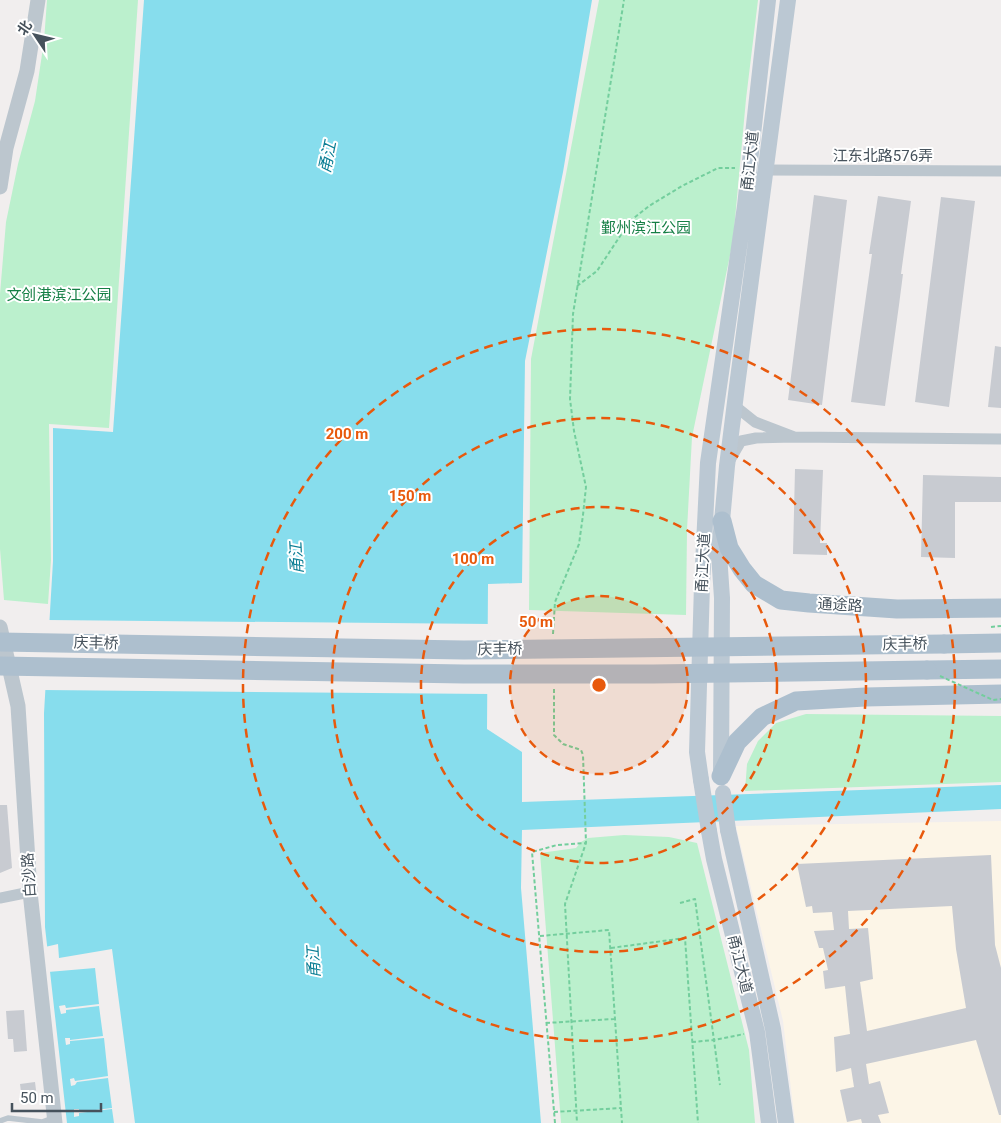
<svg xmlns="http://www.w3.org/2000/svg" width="1001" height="1123" viewBox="0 0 1001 1123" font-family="Roboto,'Noto Sans SC',sans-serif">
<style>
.commercial{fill:#fcf5e7}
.green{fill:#bbf0cd}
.water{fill:#87dded}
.pier{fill:#f1eeee}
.building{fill:#c8cbd1;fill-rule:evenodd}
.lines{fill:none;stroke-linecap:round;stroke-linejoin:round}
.path{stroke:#73ce9d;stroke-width:2;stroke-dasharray:4 2.5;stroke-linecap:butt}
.service{stroke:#bcc6ce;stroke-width:5.5}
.minor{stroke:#bcc6ce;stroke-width:11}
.tertiary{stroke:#bcc6ce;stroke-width:15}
.secondary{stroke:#bbc8d3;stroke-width:16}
.primary{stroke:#adbfce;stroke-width:19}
.path-bridge{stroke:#73ce9d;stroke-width:2;stroke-dasharray:4 2.5;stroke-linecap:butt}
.secondary-bridge{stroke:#bbc8d3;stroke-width:16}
.primary-bridge{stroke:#adbfce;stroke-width:19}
.ring{fill:none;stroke:#e8590c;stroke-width:2.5;stroke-dasharray:9 6}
.labels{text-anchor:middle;stroke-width:4;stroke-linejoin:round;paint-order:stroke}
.street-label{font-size:15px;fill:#46525c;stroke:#fff}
.park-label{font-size:15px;fill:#157f45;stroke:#fff}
.water-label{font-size:16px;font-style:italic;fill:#0b7e94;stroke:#fff}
.centre{fill:#e8590c;stroke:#fff;stroke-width:2.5}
.ring-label{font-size:15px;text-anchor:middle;font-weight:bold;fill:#e8590c;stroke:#fff;stroke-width:4;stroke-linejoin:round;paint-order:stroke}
</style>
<rect width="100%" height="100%" fill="#f1eeee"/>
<path class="commercial" d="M1001,821V1123H795L783,1021L736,826Z"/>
<path class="green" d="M47,0H138L109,428L49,424L51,560L48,604L4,600L0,549V294L6,222L18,164L35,101L44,41Z
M599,0H758L746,99L733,241L692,437L687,530L686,615L529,610L531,359Z
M806,714L1001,716V782L745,791L747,764L758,741L776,723Z
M624,835L669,837L697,843L749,1050L755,1123H561L540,853L576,848L581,842L588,838Z"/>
<path class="water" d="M144,0H592L563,172L525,361L522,583L488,584L487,729L522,752V802L1001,785V809L522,830L521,888L541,1123H67L45,927L44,713L53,561V428L113,432Z"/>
<path class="pier" d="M47,620L491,624L490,694L43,690Z
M58,944L59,958L112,949L135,1123H114L112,1109L79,1113V1116L74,1117V1109H79V1112L112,1108L108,1078L77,1082L75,1085L71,1086L70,1079L74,1078L75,1081L108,1076L104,1038L70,1041V1044L66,1045L65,1038H70V1040L103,1036L99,1006L66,1010V1013L61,1014L59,1006L65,1005L66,1008L99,1004L95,968L48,972L45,947Z"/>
<path class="building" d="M814,195L847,200L822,405L788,400Z
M878,196L911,201L901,274H903L899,305L885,406L851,402L872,254H869Z
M941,197L975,201L949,407L915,402Z
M995,346L1001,347V408L988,407Z
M795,469L823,470L820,543H827V555L793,554Z
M923,475L1001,477V502H955V558L921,557Z
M0,805H7L12,868L0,873Z
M991,855L995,945L1001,968V1115H999L976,1040L866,1064L869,1084L880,1081L889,1113L878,1115L881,1123H862L861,1119L847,1122L840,1090L854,1087L851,1068L836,1072L834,1037L850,1034L845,986L825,989L823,971L828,970L823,948H819L814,931L834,930L832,912L813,913L812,906L806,907L797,864ZM952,906L956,949L966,1008L867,1031L860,982L873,979L868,928L849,929L848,911Z
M24,1010L27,1051L14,1052L13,1039H8L6,1011Z
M35,1082L37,1098L22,1100L20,1084Z"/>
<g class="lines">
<path class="path" d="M577,286L597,271L630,221L649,206L682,186L718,168H735
M991,627L1001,626
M553,634L555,602L579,544L583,515L586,487L574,431L570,399L573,314L624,0
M554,689V735L563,744L581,750L583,755L586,843L565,904L577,1123
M680,903L695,899L720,1085
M540,936L609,930L622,1123
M611,948L685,938L698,1123
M546,1023L614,1019
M692,1042L714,1040L744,1034
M554,1112L621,1108
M555,1123L532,852L557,845L586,843"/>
<path class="service" d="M0,1121L8,1118L42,1122L53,1118"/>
<path class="minor" d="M766,170L1001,171
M794,437L1001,439
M730,460L741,441L756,438L794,437L755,422L735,406
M0,898L30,892"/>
<path class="tertiary" d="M0,187L6,148L27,71L38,0
M0,627L18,706L30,892L55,1123"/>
<path class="secondary" d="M721,776L722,598L719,554L727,466L737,386L788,0
M701,780L697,752L702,585L708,463L745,206L768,0
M728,830L773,1029L786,1123
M709,831L714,859L757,1032L769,1123"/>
<path class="primary" d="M722,521L729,548L742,569L754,584L781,600L809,603L897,609L1001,608
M944,644L1001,643
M927,670L1001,669
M721,776L737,742L762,717L796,701L865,697L1001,694"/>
<path class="path-bridge" d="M940,676L993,700L1001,699"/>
<path class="secondary-bridge" d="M701,780L709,831
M723,793L728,830"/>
<path class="primary-bridge" d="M0,642L464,650L944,644
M0,666L464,674H653L927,670"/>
</g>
<circle cx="599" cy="685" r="89" fill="#e8590c" fill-opacity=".12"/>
<g class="ring">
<circle cx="599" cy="685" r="89"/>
<circle cx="599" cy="685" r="178"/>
<circle cx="599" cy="685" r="267"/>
<circle cx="599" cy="685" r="356"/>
</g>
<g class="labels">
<g class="street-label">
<text x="883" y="161">江东北路576弄</text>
<text transform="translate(750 161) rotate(-84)" y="5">甬江大道</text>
<text transform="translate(703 563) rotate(-87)" y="5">甬江大道</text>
<text transform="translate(840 605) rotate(3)" y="5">通途路</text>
<text transform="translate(96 643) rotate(1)" y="5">庆丰桥</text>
<text transform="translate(905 644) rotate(-1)" y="5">庆丰桥</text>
<text transform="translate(500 649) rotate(-1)" y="5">庆丰桥</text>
<text transform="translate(29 875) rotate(-94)" y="5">白沙路</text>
<text transform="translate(740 964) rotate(76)" y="5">甬江大道</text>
</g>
<g class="park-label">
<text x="646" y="233">鄞州滨江公园</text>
<text x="59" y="300">文创港滨江公园</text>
</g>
<g class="water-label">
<text transform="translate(327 157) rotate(-78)" y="6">甬江</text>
<text transform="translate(296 558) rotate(-93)" y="6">甬江</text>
<text transform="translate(313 962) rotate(-93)" y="6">甬江</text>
</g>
</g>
<circle cx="599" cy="685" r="8" class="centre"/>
<g class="ring-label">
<text x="347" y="439">200 m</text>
<text x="410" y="501">150 m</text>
<text x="473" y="564">100 m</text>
<text x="536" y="627">50 m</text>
</g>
<g transform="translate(35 35) rotate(305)" stroke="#ffffff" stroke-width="4" paint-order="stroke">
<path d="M0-4L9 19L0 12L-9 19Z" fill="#46525c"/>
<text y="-8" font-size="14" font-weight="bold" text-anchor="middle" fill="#46525c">北</text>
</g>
<path d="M12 1103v8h89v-8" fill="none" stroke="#46525c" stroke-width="2.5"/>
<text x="20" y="1103" font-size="15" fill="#46525c" stroke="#ffffff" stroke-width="4" paint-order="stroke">50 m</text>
</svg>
